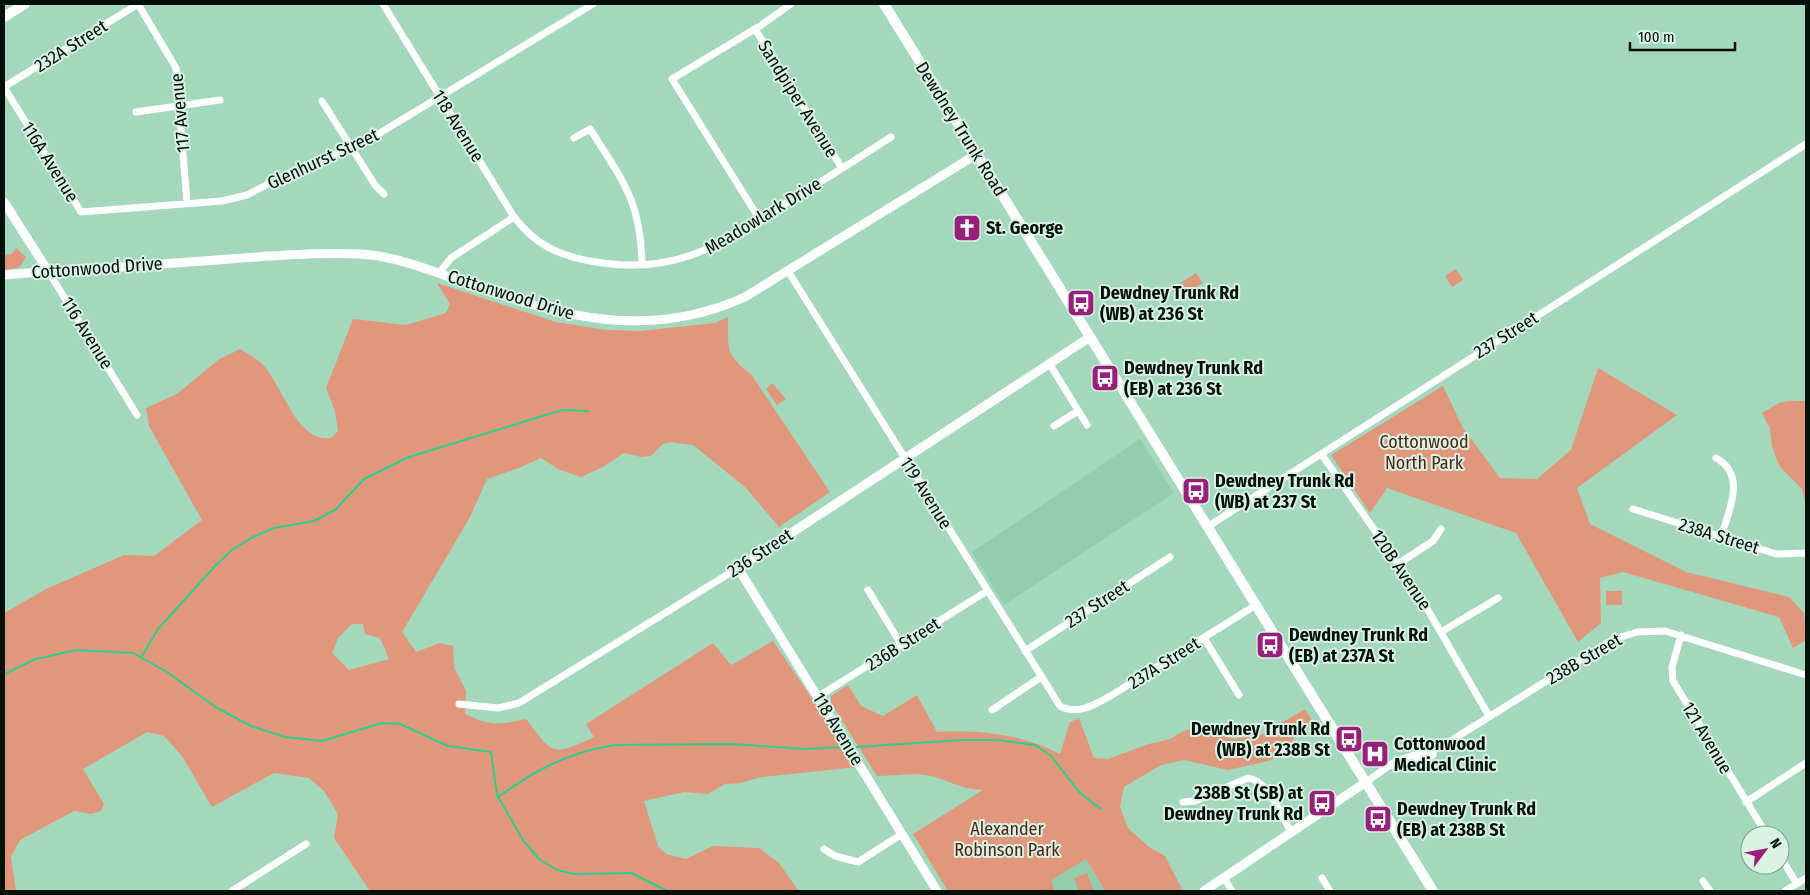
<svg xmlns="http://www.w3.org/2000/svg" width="1810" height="895" viewBox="0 0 1810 895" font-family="'Fira Sans Condensed',sans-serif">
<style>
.built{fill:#92ceae}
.green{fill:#e0977c;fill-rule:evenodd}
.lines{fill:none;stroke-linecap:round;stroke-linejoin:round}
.stream{stroke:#2cce8e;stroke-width:2}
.minor{stroke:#fff;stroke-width:7}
.tertiary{stroke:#fff;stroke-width:9}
.secondary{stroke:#fff;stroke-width:10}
.labels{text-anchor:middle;stroke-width:4;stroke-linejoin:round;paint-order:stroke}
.street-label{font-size:18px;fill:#011008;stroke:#d8f2e3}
.poi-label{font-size:18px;font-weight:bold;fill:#011008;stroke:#d8f2e3;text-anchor:start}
.park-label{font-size:18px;fill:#532413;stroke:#d8f2e3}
</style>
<rect width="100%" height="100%" fill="#a4d8bc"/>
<path class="built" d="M1140,439L1174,493L1004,605L972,552Z
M1086,859L1104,889L1108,891H1034Z"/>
<path class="green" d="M16,248L26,257L20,267L4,270V255L12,254Z
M1456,269L1463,280L1452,287L1445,276Z
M1196,273L1203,283L1193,289L1191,287L1176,296L1171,289Z
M437,283L556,322L606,330L640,331L715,323L728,317C728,348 725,355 751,374L830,492L779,527L745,487L693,445L670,442L663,444L651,456L641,457L624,453L603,467L581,477L558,469L541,458L519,468L487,479L469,519L402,632L416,652L440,643L453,646L454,667L466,691L465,714C490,726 499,725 526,719C554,755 550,757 594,737L586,724L713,643L731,665L773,641L858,767L761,777L740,783L725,784L708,794L684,792L644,801L658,846L666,854L686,859L713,846L759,848L779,863L798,890L803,891H370L334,838L338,814L324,791L309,778L274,773L212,807L182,756L164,736L147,732L83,769L104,804L101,811L91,814L74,811L20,840L11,857L16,891H4V613L46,589L124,555L154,556L202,520L149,426L146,408L177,394L218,360L240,349C246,353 254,357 260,362C282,381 295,443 331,438L338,431L335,411L326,388L353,319L406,325L446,313L450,304ZM352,624H363L365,634L380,638L389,659L349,670L332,653L338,638Z
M1598,368L1677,415L1577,488L1590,524L1686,572L1789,597L1804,613L1806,640L1793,648L1779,617L1623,572L1600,578L1601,623L1578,642L1516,533L1387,488L1370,513L1331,455L1443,386L1463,428L1500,478L1537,479L1571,450Z
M772,383L786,399L777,405L766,389Z
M1789,401H1806V507L1802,489L1780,467L1772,447L1770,429L1762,413L1779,403Z
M1606,591H1622V605H1606Z
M848,685L861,706L883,716L917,695L937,732C981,730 1021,734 1060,754L1070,722L1079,718L1094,758L1108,759L1149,744L1170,739L1186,730L1196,728L1215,732L1232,739L1261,735L1305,709L1314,724L1294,737L1290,750L1268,761L1228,770L1184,760L1161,765L1124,787L1120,807L1128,828L1149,847L1165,856L1183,891H1108L1104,889L1086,859L1052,880L1054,891H948L913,834L983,790C964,790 950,781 931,776C914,772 895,776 877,776L831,703V696Z
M1087,873L1094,891H1079L1074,878Z"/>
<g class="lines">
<path class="stream" d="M142,656L158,629L216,565L232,550L253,537L274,528L314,521L335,510L364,479L409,457L562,410L588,411
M4,674L36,659L76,650L133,653L167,672L217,708L251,726L285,737L322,741L382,723L400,724L448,746L491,752L497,795L523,840L539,859L557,870L574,874L631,873L667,891
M857,747L960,740H998L1035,745L1051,756L1080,793L1101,809
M498,797C536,770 568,752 615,745L731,744L805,749L842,747"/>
<path class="minor" d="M138,4L4,87L81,212L222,201L247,195L299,168L360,145L593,4
M138,4L176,68L187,203
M383,4L514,217C535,244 557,255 590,261C675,277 720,245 788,202C823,181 857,159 891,137
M755,29L842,168
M322,101L375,185L384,194
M136,112L220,100
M574,138L590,129C623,181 641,201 642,265
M760,220L672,79L760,26L791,4
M48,271L137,415
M788,271L1060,706C1077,716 1096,704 1112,695L1256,605
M439,273L451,258L514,217
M1049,363L1087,425
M1054,426L1078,411
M1322,455L1417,591L1489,716
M1716,458C1747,475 1729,510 1721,537
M1633,509L1776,554L1806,553
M1207,527L1806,144
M1398,564L1433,541L1441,529
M868,590L902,646
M1441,632L1498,598
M1681,635L1672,667L1673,681L1767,835
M1204,638L1239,695
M1025,651L1170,557
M819,696L987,591
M459,704L498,708L519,703L738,568
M992,710L1041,677
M1393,766L1397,768L1428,757L1433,755V751
M1366,782L1396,761L1444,745L1612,640L1637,632L1665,631L1806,675
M1183,802L1195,801L1248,778C1269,781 1281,815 1291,832
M1746,802L1806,763
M824,849L835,856L858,862L902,834
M1780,856L1797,884
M1224,878L1232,891
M1322,878L1330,891
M1703,881L1710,891
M232,891L306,844
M1785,891L1806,878"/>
<path class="tertiary" d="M4,202L48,271
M4,275C66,270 128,267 189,262C246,258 303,252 360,254C396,256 432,271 466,283C562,317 648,341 745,297L977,154
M937,891L738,568L1090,337
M1204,891L1366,782"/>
<path class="secondary" d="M884,4L1433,891
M4,17L25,4"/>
</g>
<defs>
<symbol id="church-square" viewBox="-11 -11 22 22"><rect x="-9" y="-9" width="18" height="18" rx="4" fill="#99207a" stroke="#d8f2e3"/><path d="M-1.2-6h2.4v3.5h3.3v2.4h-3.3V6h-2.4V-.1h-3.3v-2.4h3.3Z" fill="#fff"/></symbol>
<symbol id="bus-square" viewBox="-11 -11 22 22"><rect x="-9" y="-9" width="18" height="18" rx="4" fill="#99207a" stroke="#d8f2e3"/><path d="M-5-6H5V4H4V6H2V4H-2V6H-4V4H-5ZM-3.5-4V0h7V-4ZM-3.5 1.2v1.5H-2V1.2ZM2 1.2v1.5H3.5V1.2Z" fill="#fff"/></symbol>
<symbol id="hospital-square" viewBox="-11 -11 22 22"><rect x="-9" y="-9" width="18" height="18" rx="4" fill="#99207a" stroke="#d8f2e3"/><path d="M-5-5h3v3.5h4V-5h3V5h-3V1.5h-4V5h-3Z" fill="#fff"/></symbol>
</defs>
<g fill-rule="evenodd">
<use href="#church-square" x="951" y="212" width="32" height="32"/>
<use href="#bus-square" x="1065" y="287" width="32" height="32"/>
<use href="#bus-square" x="1089" y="362" width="32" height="32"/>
<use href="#bus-square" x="1180" y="475" width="32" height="32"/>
<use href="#bus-square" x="1254" y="629" width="32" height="32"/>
<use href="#bus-square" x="1333" y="723" width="32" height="32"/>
<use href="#hospital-square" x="1359" y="738" width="32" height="32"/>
<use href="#bus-square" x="1306" y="787" width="32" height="32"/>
<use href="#bus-square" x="1362" y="803" width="32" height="32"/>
</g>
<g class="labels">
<g class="street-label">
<text transform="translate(71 46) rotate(-32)" y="6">232A Street</text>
<text transform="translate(798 99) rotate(58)" y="6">Sandpiper Avenue</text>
<text transform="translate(180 113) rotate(-95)" y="6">117 Avenue</text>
<text transform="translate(458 126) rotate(58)" y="6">118 Avenue</text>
<text transform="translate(961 129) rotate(58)" y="6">Dewdney Trunk Road</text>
<text transform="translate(323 159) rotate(-25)" y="6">Glenhurst Street</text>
<text transform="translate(50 162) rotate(58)" y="6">116A Avenue</text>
<text transform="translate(763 216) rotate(-31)" y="6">Meadowlark Drive</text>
<text transform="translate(97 268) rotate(-4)" y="6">Cottonwood Drive</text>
<text transform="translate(511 295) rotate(17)" y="6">Cottonwood Drive</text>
<text transform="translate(87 333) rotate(58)" y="6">116 Avenue</text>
<text transform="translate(1506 335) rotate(-32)" y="6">237 Street</text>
<text transform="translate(926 493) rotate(58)" y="6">119 Avenue</text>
<text transform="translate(1719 536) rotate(17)" y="6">238A Street</text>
<text transform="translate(760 553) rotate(-33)" y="6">236 Street</text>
<text transform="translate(1401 570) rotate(56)" y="6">120B Avenue</text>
<text transform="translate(1097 604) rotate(-33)" y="6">237 Street</text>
<text transform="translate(903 644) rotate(-32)" y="6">236B Street</text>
<text transform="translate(1584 659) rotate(-30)" y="6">238B Street</text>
<text transform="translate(1164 663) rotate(-32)" y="6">237A Street</text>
<text transform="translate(838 729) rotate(59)" y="6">118 Avenue</text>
<text transform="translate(1707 738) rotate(59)" y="6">121 Avenue</text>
</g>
<g class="poi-label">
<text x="986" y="234">St. George</text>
<text x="1100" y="299">Dewdney Trunk Rd<tspan x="1100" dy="21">(WB) at 236 St</tspan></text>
<text x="1124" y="374">Dewdney Trunk Rd<tspan x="1124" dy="21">(EB) at 236 St</tspan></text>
<text x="1215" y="487">Dewdney Trunk Rd<tspan x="1215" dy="21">(WB) at 237 St</tspan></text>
<text x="1289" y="641">Dewdney Trunk Rd<tspan x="1289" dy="21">(EB) at 237A St</tspan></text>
<text x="1330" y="735" text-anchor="end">Dewdney Trunk Rd<tspan x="1330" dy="21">(WB) at 238B St</tspan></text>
<text x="1394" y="750">Cottonwood<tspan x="1394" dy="21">Medical Clinic</tspan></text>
<text x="1303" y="799" text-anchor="end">238B St (SB) at<tspan x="1303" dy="21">Dewdney Trunk Rd</tspan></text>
<text x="1397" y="815">Dewdney Trunk Rd<tspan x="1397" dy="21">(EB) at 238B St</tspan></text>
</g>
<g class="park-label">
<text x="1424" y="448">Cottonwood<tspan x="1424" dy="21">North Park</tspan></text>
<text x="1007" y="835">Alexander<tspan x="1007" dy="21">Robinson Park</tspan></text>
</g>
</g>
<rect width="1810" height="895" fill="none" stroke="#011008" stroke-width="10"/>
<g transform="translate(1765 850) rotate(58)"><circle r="24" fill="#d8f2e3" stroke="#82988b"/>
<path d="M0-4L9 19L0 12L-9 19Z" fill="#99207a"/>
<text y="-8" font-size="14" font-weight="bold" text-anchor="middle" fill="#011008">N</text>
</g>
<path d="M1630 42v8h105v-8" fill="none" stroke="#011008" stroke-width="2.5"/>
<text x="1638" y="42" font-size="15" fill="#011008" stroke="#d8f2e3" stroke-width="4" paint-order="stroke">100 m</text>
</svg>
